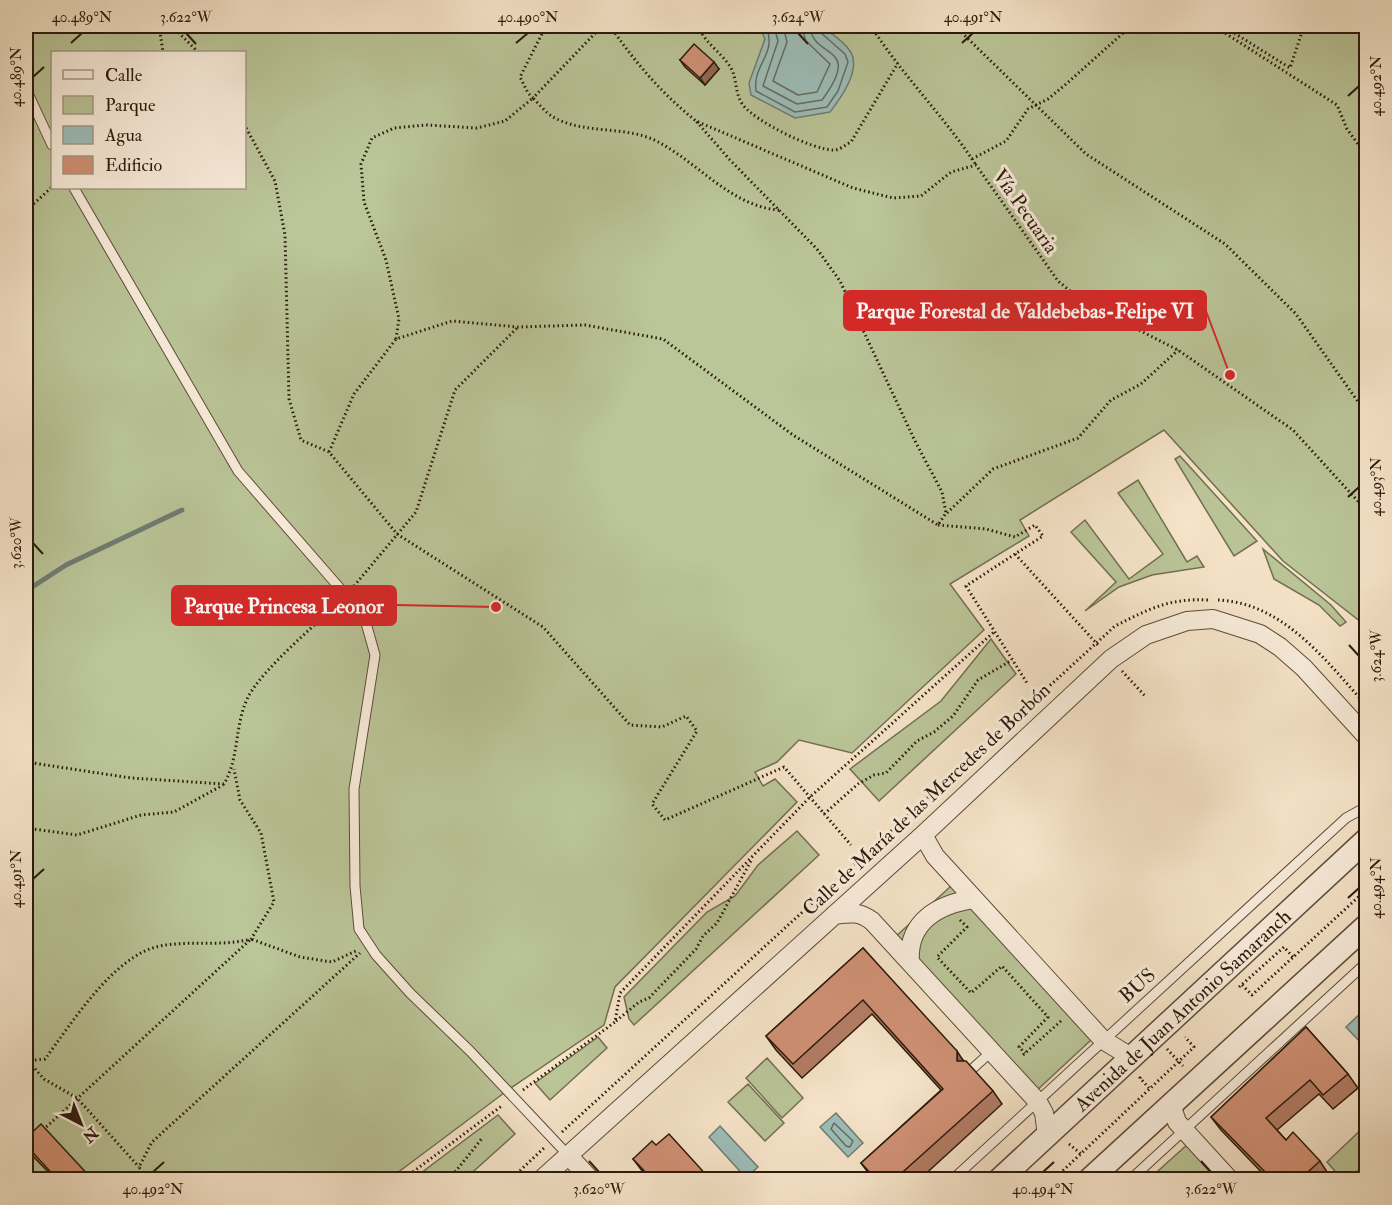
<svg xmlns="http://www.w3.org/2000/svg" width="1392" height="1205" viewBox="0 0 1392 1205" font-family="'IM FELL Double Pica',serif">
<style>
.green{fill:#bac598;stroke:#726f52;stroke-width:1.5;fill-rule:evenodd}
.water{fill:#9dbeb9;stroke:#6f7c73;stroke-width:1.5}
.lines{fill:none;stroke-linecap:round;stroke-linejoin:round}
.shore{stroke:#646c62;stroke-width:1.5}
.stream{stroke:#6f7c73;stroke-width:5}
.service-casing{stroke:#5e4c3a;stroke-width:11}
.minor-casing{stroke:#5e4c3a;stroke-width:20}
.tertiary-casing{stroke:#5e4c3a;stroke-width:25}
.path{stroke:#2b190b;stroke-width:3;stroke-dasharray:1.5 3;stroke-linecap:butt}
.service{stroke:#f9eddc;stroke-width:9}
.minor{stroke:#f9eddc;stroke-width:18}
.tertiary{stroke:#f9eddc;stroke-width:22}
.wall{fill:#b37d65;stroke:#2b190b;stroke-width:1.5}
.shaded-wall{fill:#926652;stroke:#2b190b;stroke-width:1.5}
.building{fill:#d09175;stroke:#2b190b;stroke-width:1.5}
.ticks{fill:none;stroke:#2b190b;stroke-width:2}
.labels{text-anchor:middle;stroke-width:6;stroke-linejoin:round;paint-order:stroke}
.street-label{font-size:20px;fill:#2b190b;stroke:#f9eddc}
.leader{fill:none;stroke:#d62828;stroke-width:2}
.callout-dot{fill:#d62828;stroke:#f9eddc;stroke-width:2}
.callout{fill:#d62828;stroke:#d62828;stroke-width:2}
.callout-label{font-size:21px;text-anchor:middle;font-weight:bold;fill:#fff}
.neatline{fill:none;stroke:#2b190b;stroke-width:2}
.ticks-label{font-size:15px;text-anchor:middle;fill:#2b190b}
</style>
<rect width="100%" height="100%" fill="#f6e4c9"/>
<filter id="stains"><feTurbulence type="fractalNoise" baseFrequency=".00333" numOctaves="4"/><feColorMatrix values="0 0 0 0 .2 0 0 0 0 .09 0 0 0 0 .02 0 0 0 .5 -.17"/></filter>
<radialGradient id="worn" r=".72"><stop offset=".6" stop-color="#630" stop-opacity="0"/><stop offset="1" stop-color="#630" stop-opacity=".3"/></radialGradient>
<path class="green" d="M26,26H1366V626L1283,561L1164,430L1020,520L1029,536L950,584L984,630L852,753L799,740L777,762L755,772L763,786L775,779L797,802L615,987L604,1025L508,1090L389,1179H26ZM52,52H244V188H52Z
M1180,456L1257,541L1234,556L1175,459Z
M1138,480L1187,562L1197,556L1204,567L1152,575L1119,587L1085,611L1116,582L1071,532L1085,520L1129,579L1163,554L1118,493Z
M1263,549L1331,605L1346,622L1340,626L1319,605L1274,579Z
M991,639L1016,674L879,801L850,769L941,701Z
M797,831L819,855L634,1025L629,1019L624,997L707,912L735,896L758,865Z
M951,886L1091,1040L1034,1093L893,939Z
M598,1037L607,1048L550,1100L535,1083Z
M767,1058L803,1098L782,1118L746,1078Z
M748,1084L784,1123L765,1141L728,1102Z
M498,1115L515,1134L465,1179H413Z
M1365,1126L1366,1163L1349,1179H1342L1327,1162Z
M1189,1143L1222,1180H1148Z"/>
<path class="water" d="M759,26H821C830,33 844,41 850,51C862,69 841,98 830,112L795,118L751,95L749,83L765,39Z
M1366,1008V1036L1360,1042L1346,1027Z
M836,1113L863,1143L848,1157L820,1127Z
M720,1126L758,1167L746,1178L709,1137Z"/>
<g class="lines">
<path class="shore" d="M766,26C778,55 752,64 756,91L795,112L827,107L838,91L848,62L845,54L820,32L818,26
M774,26L778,41L763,86L797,104L822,100C864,43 812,60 810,26
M783,26L787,42L773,81L798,95L817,92L830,64L806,41L801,26
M834,1123L853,1141L850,1147L846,1146L831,1129Z"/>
<path class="stream" d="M26,591L66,565L182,510"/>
<defs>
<path id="service" d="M26,89L52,145
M74,188L238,471L364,616L375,655L354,789L355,886L359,929L376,955L410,993L470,1051L568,1155
M971,1070L991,1052
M952,1180L1346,818L1366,807
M1130,1180L1366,963"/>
<path id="minor" d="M923,835L935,856L1103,1040L1131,1057
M834,915C850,913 859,911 872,921L1038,1102L1044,1113L1047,1135
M910,962C907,922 938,904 974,899
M1171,1104L1177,1122L1230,1180
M568,1155L591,1180
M541,1180L923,835L1111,659L1146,635L1187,621L1213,619L1260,634L1280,647L1304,668L1366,736"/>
<g id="tertiary">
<path id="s1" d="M999,1180L1366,840"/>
<path d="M1089,1180L1366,926"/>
</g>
</defs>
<use href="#service" class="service-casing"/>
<use href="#minor" class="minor-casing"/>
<use href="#tertiary" class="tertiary-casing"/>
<path class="path" d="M159,26L163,52
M172,26L198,52
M546,26L520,77L528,93L533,98L602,26
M610,26C635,62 661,93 696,121L853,188L893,198L921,196L951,172L976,165L1058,281L1082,301L1178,350L1293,430L1366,510
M698,26C705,44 723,53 732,70C737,81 735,94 743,105C756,122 813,150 834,150C840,150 845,145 851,142L898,63
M871,26C902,75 944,116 976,165
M955,26L1086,154L1225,244L1296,314L1366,413
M1214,26L1337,105L1347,129L1366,155
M1223,26L1290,68L1304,26
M244,124L275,181L285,235L289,399L301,440L329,452L397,534L543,627L630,725L662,727L686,716L697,731L652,804L665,820L784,767L851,845
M972,159L1006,141L1028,109L1048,99L1065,85L1131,26
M26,207V217
M27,210L52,187
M396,339L399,319L386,260L364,202L361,164L372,138L394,128L426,125L477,128L505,121L533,98C539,104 546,113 553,117C587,136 627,124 660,143C699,164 733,207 779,210
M329,452L354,394L396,339L452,321L518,327L585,325L663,339L793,435L938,525L946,513L942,492L915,441L840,281L817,249L730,160L696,121
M947,513L993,469L1078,438L1111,400L1141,384L1178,350
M938,525L986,529L1015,537L1035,525L1043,536L1015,554L1098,645
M1015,554L966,586L1027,683
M354,586L416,512L455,390L518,327
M1218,600C1284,603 1326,661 1366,705
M1122,671L1145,696
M26,762L131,778L224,784C240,756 234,726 248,697C262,670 314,626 337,604
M824,814L858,784L874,775L886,773L917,741L934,732L953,716L978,680L1012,660
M26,828L77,835L141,815L174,812L223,785
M1359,873L1366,882
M960,920L967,927L937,957L971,993L1002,966L1048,1017L1019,1047L1025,1053
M1242,985L1252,995L1366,890
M1239,987L1284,947L1293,957
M616,1021L639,1002L649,998L696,949L703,936L717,923L752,859
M1167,1049L1183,1066
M1023,1055L1061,1021
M26,1061L45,1059C72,1023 114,955 160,946C191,940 221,947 251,939L274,902L261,833L240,800L234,769
M29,1062L44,1079L77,1098L139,1167
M1141,1077L1140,1078L1149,1088
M523,1090L615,1022L620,993L810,797L994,632
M43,1130L251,939L300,957L332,962L358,950
M562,1132L1115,626C1149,609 1169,598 1208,600
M1069,1144L1081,1154
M26,1166L38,1180
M148,1180L139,1167L152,1142L360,953
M402,1180L503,1105
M444,1180L456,1171L483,1137
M510,1180L544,1148
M1053,1180L1194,1047L1185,1037
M1190,1180L1199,1171"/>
<use href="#service" class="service"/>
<use href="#minor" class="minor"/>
<use href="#tertiary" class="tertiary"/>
</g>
<path class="wall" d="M680,60L719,69L705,85L685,67Z
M863,948L964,1061L993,1091L1002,1104L920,1179H873L861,1163L941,1090L872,1014L802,1078L776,1050L766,1036Z
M1306,1027L1348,1074L1358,1088L1333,1109L1319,1094L1277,1130L1286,1140L1320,1161L1329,1175L1325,1179H1268L1221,1130L1211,1117Z
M26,1138L92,1179H55L29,1152L26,1146Z
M656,1145L710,1179H650L643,1172L633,1159Z"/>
<path class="shaded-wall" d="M714,62L719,69L705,85L700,78Z
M957,1051L966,1065L957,1061Z"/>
<path class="building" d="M694,44L714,62L700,78L680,60Z
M863,948L957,1051V1061H966L993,1091L895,1179H876L861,1163L943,1089L863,1000L793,1064L766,1036Z
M1306,1027L1348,1074L1323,1095L1310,1080L1266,1118L1286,1140L1293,1132L1320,1161L1300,1179H1272L1211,1117Z
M41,1124L92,1179H57L26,1145V1138Z
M669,1134L710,1179H652L633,1159L652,1141L656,1145Z"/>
<path class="ticks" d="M186,33L196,44M798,33L808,44M71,43L82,33M516,43L528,33M962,43L973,33M33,77L44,67M1348,96L1359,86M1348,497L1359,487M33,543L43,554M1349,645L1359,656M33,879L44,869M1348,898L1359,888M589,1161L599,1172M1201,1161L1211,1172M153,1172L164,1162M1043,1172L1054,1162"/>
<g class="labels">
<g class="street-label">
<text transform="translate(1026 211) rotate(55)" y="7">Vía Pecuaria</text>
<text transform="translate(926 799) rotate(-43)" y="7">Calle de María de las Mercedes de Borbón</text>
<text transform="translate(1137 985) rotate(-42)" y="7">BUS</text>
<text dy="7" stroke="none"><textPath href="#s1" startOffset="250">Avenida de Juan Antonio Samaranch</textPath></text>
</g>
</g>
<path class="leader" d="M1230 375L1206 311M496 607L396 605"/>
<g class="callout-dot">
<circle cx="1230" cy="375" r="6"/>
<circle cx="496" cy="607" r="6"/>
</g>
<g class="callout">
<rect x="844" y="291" width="362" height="39" rx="6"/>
<rect x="172" y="586" width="224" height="39" rx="6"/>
</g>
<g class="callout-label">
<text x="1025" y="318">Parque Forestal de Valdebebas-Felipe VI</text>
<text x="284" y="613">Parque Princesa Leonor</text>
</g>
<rect width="1392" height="1205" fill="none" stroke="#f6e4c9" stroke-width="66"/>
<rect x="51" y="51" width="195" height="138" fill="#f9eddc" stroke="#a79888" stroke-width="1.5"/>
<rect x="63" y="70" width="30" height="9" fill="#f9eddc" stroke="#a79888" stroke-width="1.5"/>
<text x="105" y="81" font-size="18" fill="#2b190b">Calle</text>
<rect x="63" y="96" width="30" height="18" fill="#bac598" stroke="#a79888" stroke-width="1.5"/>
<text x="105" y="111" font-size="18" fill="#2b190b">Parque</text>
<rect x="63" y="126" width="30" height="18" fill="#9dbeb9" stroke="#a79888" stroke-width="1.5"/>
<text x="105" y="141" font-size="18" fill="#2b190b">Agua</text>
<rect x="63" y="156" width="30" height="18" fill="#d09175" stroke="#a79888" stroke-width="1.5"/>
<text x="105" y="171" font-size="18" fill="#2b190b">Edificio</text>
<g transform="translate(81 1124) rotate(138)" stroke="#f9eddc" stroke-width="4.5" paint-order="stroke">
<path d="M0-4.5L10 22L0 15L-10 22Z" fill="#2b190b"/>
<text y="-9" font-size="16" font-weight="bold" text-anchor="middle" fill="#2b190b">N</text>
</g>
<rect x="33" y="33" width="1326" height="1139" class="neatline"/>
<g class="ticks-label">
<text x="82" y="22">40.489°N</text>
<text x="186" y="22">3.622°W</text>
<text x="528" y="22">40.490°N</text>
<text x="798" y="22">3.624°W</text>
<text x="973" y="22">40.491°N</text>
<text transform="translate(16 77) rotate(-90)" y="5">40.489°N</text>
<text transform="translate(1376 86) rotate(-90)" y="5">40.492°N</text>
<text transform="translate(1376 487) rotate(-90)" y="5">40.493°N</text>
<text transform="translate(16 543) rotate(-90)" y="5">3.620°W</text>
<text transform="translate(1376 656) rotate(-90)" y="5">3.624°W</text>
<text transform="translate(16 879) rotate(-90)" y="5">40.491°N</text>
<text transform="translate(1376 888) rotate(-90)" y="5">40.494°N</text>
<text x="153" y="1194">40.492°N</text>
<text x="599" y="1194">3.620°W</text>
<text x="1043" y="1194">40.494°N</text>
<text x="1211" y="1194">3.622°W</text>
</g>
<rect width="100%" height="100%" filter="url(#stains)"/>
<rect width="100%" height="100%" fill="url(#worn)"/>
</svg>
